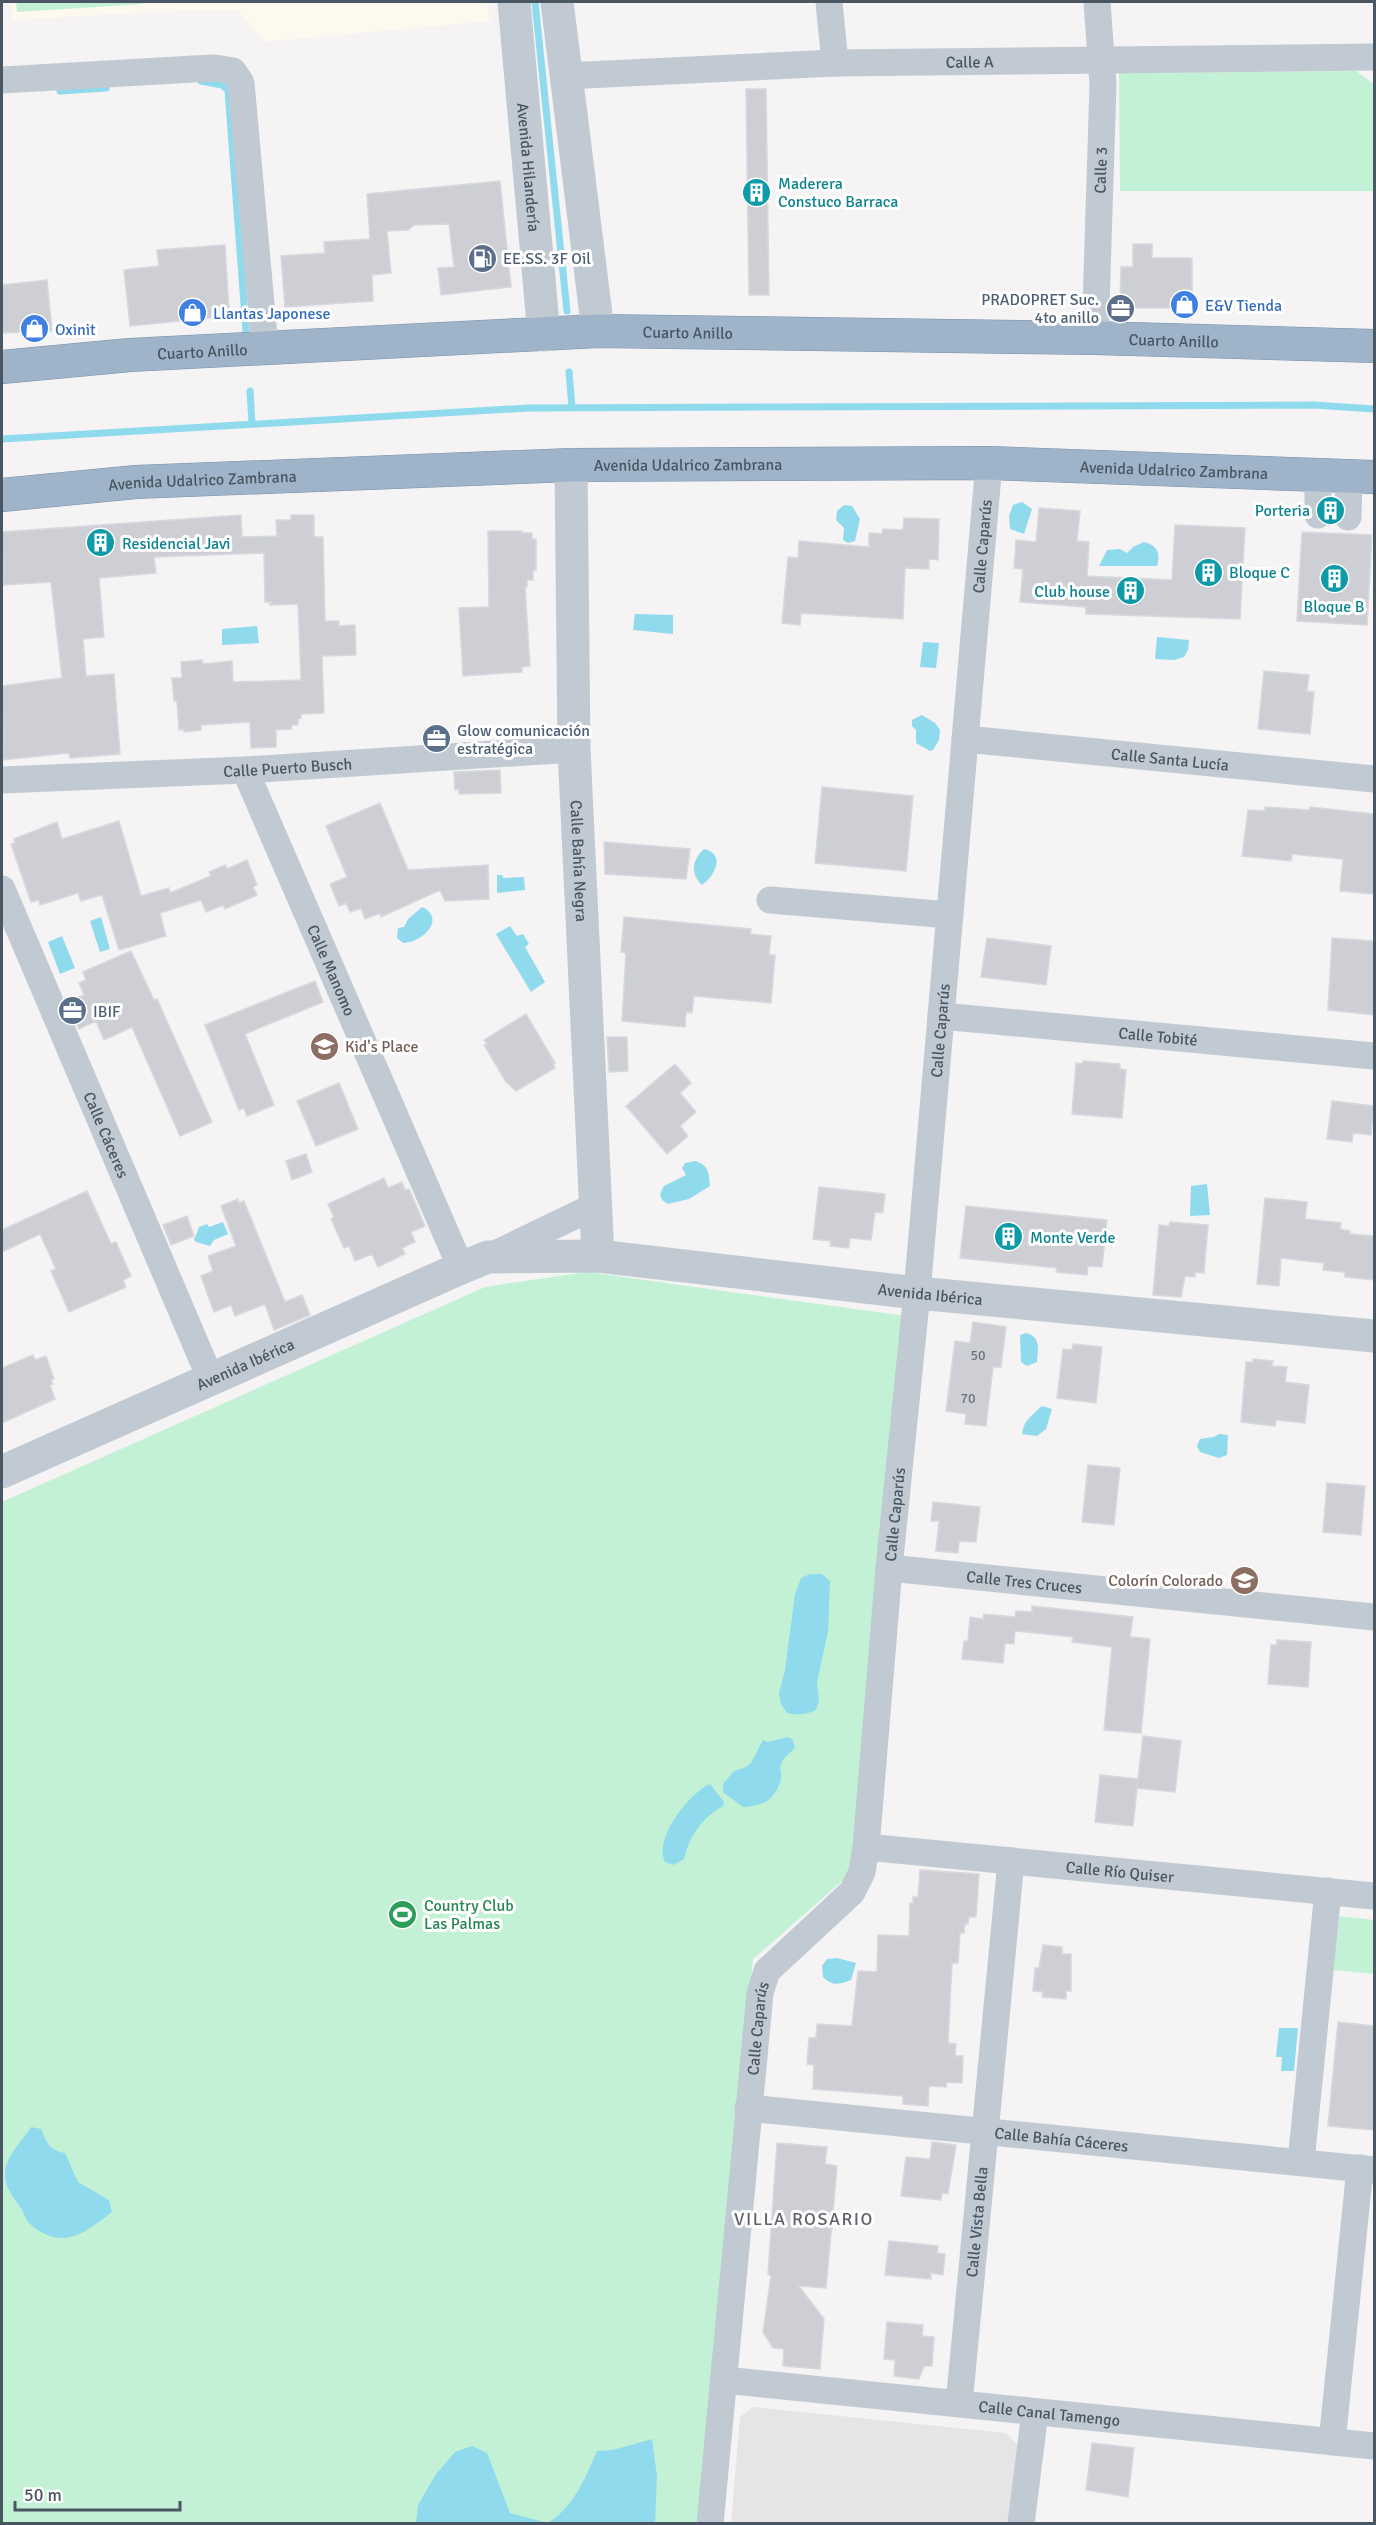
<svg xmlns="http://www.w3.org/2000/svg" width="1376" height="2525" viewBox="0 0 1376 2525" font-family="Signika,sans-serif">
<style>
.commercial{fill:#fdf9ef}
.education{fill:#e6e4e5}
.green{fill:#c3f1d5}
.water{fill:#90daee}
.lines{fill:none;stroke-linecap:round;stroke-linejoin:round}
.stream{stroke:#90daee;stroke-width:7}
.building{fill:#cdcfd5;stroke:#d7d9de;stroke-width:1.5}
.trunk-casing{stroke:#7690ad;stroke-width:34}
.minor{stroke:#c1cad2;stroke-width:27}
.tertiary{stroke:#c1cad2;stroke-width:33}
.trunk{stroke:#9fb4c9;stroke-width:33}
.labels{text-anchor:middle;stroke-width:6;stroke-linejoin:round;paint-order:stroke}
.number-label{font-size:14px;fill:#6b747e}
.street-label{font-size:16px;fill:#4a5661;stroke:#fff}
.culture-label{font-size:16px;fill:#0d838f;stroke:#fff;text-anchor:start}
.service-label{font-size:16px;fill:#4e5e75;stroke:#fff;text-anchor:start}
.shop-label{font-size:16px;fill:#366cbe;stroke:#fff;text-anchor:start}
.education-label{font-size:16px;fill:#785e54;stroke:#fff;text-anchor:start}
.leisure-label{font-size:16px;fill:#27864d;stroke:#fff;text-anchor:start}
.neighbourhood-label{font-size:18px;letter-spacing:1.5px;fill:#5f6368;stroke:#fff}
</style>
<rect width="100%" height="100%" fill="#f5f3f3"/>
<path class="commercial" d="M11,2H487L490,21L264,42L238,10L170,11L12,20Z"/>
<path class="education" d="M753,2407L1006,2433L1018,2446L1009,2523L731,2524L740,2417Z"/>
<path class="green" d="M16,2H143V4L17,12Z
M1356,71L1374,84V191H1120L1119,73Z
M587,1272L906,1316L856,1869L753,1959L698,2523H2V1502L485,1287Z
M1338,1916L1374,1920V1974L1332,1970Z"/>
<path class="water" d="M1022,502L1032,509L1024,534L1010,529L1009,516L1013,505Z
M844,505L852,506L860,519L855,541L848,543L843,540L844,528L836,520L837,511Z
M1144,542C1157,545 1161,553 1157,566H1099L1107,550L1120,549L1127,553L1133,547Z
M635,614L673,615V634L633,630Z
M257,626L259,643L222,645V629Z
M1157,637L1189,640L1188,650L1184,657L1174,660L1155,659Z
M923,642L939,643L936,668L920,667Z
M922,715L935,723L940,730L939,740L933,750L930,751L916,743V730L912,726V720Z
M704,849C726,854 715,876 702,885C690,874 692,860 704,849Z
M497,875H502L503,878L524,877L525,890L497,893Z
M422,907C446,918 424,942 403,943L397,938L398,928L404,927L408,919Z
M101,917L110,949L100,952L90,921Z
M510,926L517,936L523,934L529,944L525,947L545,982L531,992L496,934Z
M62,936L75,968L60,974L48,942Z
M696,1161C709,1166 709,1173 710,1186L689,1199L668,1204L662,1200L660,1194L664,1186L686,1175L682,1168L685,1163Z
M1207,1184L1210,1215L1190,1216L1191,1186Z
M223,1222L228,1234L214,1240L210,1246L196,1242L194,1240L199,1227L207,1224L209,1227Z
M1026,1333C1041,1337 1038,1348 1037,1362L1027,1366L1021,1362L1020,1335Z
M1042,1406L1052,1409L1046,1429L1037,1436L1022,1434C1023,1421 1033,1414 1042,1406Z
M1219,1434L1228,1435L1227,1455L1219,1458L1200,1452L1197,1446L1200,1439L1214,1437Z
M810,1574H822L830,1581L828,1632L817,1682L819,1700L816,1710C806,1715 798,1715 787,1713L781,1704L779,1693L785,1670L795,1594L801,1578Z
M788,1737L792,1739L795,1747C791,1753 783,1757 781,1765C779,1770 782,1774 781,1779C775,1800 764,1806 743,1807L723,1792V1784L734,1771L746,1767L751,1763L763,1740L768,1742Z
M710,1784L724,1802L723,1806C702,1818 689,1836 684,1859L673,1865L665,1862C653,1839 689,1793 710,1784Z
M837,1958L856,1963L851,1980C839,1985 832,1986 823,1977L822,1966L827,1959Z
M1279,2028H1298L1294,2071H1281L1282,2057H1276Z
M31,2127L41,2129C47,2143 49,2150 65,2153L78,2182L109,2200L112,2212C84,2233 63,2252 30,2224C26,2221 24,2213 21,2208C14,2198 5,2188 5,2175C4,2158 23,2140 31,2127Z
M652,2439L657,2476L655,2523H416L418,2505L436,2474L455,2452L472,2446L487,2453L510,2513L548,2523C575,2505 584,2480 597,2451L613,2450Z"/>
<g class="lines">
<path class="stream" d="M535,2L567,311
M201,81L222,85L228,90L246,331
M60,91L106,88
M569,372L572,408
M250,391L252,424
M2,439L529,408L1314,405L1374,409"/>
</g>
<path class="building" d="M746,89H766L769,295H749Z
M500,181L511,287L441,295L438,268L454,267L449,224L414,225L408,230L387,231L391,273L372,275L373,301L285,307L281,256L325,253L324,242L370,239L367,194Z
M1133,244H1152V258H1192V308H1120L1121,267H1133Z
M225,245L229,309L221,317L130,326L124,270L159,266L157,250Z
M47,280L52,331L2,333V285Z
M1039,508L1080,511L1077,541L1089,542L1087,576L1172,580L1175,525L1245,528L1240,619L1086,614V607L1020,602L1023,569L1014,568L1016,540L1036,542Z
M241,515L242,537L277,536L276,520H291V515H314V537H323L325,621H339V626L355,625L356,655L322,656L324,713L301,714V718L298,719V725H292L291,729L276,730V747L251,748L250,722L201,725V730L184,732V729L179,730L177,701H174L172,678H182L181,662L202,660L203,664L232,661L233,682L301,680L298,604L270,605L271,602H265L264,553L154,557L156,573L99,578L104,637L83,639L86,676L114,674L120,754L70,758L69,753L3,760L2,686L62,678L51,582L3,585L2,532Z
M904,518L939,519L938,560L929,559V569L905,568L903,619L801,613L800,625L782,623L788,557L798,558L799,541L869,547V533L882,534L883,529L903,530Z
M488,531H522V533H532V539H536V570H533V580H527V587H525L530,666L522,667V672L463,676L459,608L489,607Z
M1302,532L1372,535L1367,625L1297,621Z
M1264,671L1309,675L1307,691L1314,692L1310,734L1258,729Z
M500,770L501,793L459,794V789L455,790L454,772Z
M822,787L913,796L906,871L815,863Z
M380,803L408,870L488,865L489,899L445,901L440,890L381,917L380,913L365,919L361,908L350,912L346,903L339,906L330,884L347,877L326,826Z
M1265,807L1309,810L1310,807L1374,814V894L1340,891L1343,859L1292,854L1291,861L1242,856L1248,810L1265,811Z
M119,821L141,896L169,888L170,893L211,876L209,872L225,865L227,869L247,860L257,885L253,887L257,895L225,909L223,905L206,912L201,900L160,913L166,936L119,950L102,895L81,901L78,893L40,905L39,900L31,902L11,844L15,843L14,839L57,822L62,839Z
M604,842L690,849L686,879L605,874Z
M624,917L751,929L750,934L771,936L769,955H775L771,1003L694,996L692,1013L686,1012L685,1027L622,1021L626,953L621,952Z
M987,938L1051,946L1046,985L981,977Z
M1332,938L1374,941V1015L1328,1010Z
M131,951L154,1000L157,999L212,1122L180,1136L132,1027L104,1040L96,1021L79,1029L67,1002L84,995L79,983L86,980L83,972Z
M315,981L323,1002L245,1034L274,1105L247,1116L244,1108L239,1110L205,1025Z
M526,1014L555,1063L553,1064L555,1068L516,1091L506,1082L484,1045L487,1044L484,1040Z
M607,1037H627L628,1071L609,1072Z
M1083,1061L1120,1064V1069L1126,1070L1122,1118L1072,1114L1076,1063L1083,1064Z
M675,1064L691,1083L680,1093L696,1112L680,1126L688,1136L667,1154L626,1106Z
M339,1083L358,1129L316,1146L297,1101Z
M1332,1101L1374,1106L1371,1135L1353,1133L1352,1142L1327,1139Z
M306,1154L312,1172L292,1180L286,1161Z
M384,1178L388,1188L402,1182L405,1190L409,1189L425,1226L411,1232L415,1242L402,1248L405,1254L378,1267L372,1254L355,1261L349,1246L344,1248L331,1219L334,1217L328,1204Z
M819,1187L885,1194L883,1213L875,1212L871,1240L850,1238L849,1248L830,1246L831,1241L813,1239Z
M87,1191L111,1244L116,1242L131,1276L123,1280L126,1287L69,1312L51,1271L56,1269L40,1234L2,1252V1230Z
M1265,1198L1307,1202L1305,1219L1341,1223L1340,1229L1350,1231V1234L1374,1236V1280L1345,1277V1272L1323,1270L1324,1263L1281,1258L1279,1286L1257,1284Z
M238,1199L239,1203L244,1201L285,1302L302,1295L310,1315L274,1330L265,1304L235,1316L231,1305L214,1312L201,1276L213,1271L208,1256L236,1246L221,1206Z
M966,1206L1107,1220L1102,1267L1088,1266L1087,1275L1056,1272L1057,1268L960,1258Z
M187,1216L194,1236L171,1245L163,1225Z
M1170,1222L1208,1225L1204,1273L1195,1272V1277L1185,1276L1181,1297L1153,1295L1159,1225L1169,1226Z
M973,1322L1006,1327L1001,1367H993L986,1426L965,1424L966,1414L946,1411L955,1341L970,1343Z
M1073,1344L1102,1347L1096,1403L1057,1398L1063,1349L1072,1350Z
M33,1355L35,1360L46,1356L54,1379L51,1380L53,1384L50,1385L55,1399L2,1423V1368Z
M1253,1359L1273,1361L1272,1366L1287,1367L1285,1382L1309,1385L1305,1423L1276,1420L1275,1426L1241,1422L1246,1362H1253Z
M1088,1465L1120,1468L1114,1525L1082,1522Z
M1327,1483L1365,1486L1361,1535L1323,1532Z
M933,1502L980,1507L976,1542L959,1541L958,1553L936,1551L939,1521H931Z
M1032,1606L1133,1617L1130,1637L1150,1639L1141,1733L1104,1730L1112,1647L1072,1642L1073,1637L1015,1631L1014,1644L1005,1643L1003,1663L962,1659L964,1641H968L970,1617L983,1619L984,1614L1015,1617L1016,1611L1032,1612Z
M1277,1640L1311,1642L1308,1687L1268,1684L1271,1645H1277Z
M1143,1736L1181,1741L1175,1792L1137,1788Z
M1100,1775L1138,1779L1133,1826L1095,1822Z
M920,1870L979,1874L976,1917H969L968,1924L965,1923L964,1933H960L958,1963H952L948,2043L956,2044L955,2056H963L962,2083L947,2082L946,2087L929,2086L928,2106L903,2104V2096L813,2089L814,2065L807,2064L809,2038H816L817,2024L852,2026L858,1971L877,1972L878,1935L909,1936L910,1903L913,1904V1897H918Z
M1043,1945L1062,1947V1954H1071V1991H1066V1999L1042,1997L1043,1992L1033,1991L1035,1968H1039Z
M1338,2022L1374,2026V2130L1328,2126Z
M932,2142L956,2145L948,2194L942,2193L941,2200L901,2196L906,2157L930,2159Z
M777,2143L827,2147L825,2164L837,2166L833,2213L835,2214L831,2233L826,2288L799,2286L824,2319L820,2369L783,2366L784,2349L773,2348L763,2332L771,2276L768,2274Z
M889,2241L938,2246L937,2253L945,2254L943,2275L931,2273V2279L885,2275Z
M887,2322L923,2325L922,2336L934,2337L932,2366H924L919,2379L894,2376L895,2360L884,2359Z
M1092,2443L1134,2448L1128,2497L1086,2490Z"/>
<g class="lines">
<defs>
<g id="trunk">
<path id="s17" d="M2,367L130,355L598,331L1095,338L1374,346"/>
<path id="s18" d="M2,495L136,482L571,465L989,463L1374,477"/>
</g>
</defs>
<use href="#trunk" class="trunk-casing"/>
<g class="minor">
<path d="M829,2L835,63"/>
<path id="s1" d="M565,76L835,63L1374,57"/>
<path d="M2,80L194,69L215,68L233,71L241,83L265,348"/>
<path id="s2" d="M1095,338L1103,85L1097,2"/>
<path d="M1318,515V475"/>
<path d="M1348,517L1349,476"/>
<path id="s3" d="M965,739L1374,779"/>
<path id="s4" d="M245,770L461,1268"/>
<path id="s5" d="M2,780L245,770L574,749"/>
<path id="s6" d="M2,889L211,1380"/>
<path d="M770,900L950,915"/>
<path id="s7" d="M941,1016L1374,1056"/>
<path d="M491,1256L595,1206"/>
<path id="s8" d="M889,1568L1374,1617"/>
<path id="s9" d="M866,1847L1374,1896"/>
<path id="s10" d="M748,2108L1374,2170"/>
<path d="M1301,2162L1328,1891"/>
<path id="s11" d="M724,2380L1374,2446"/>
<path id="s12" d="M959,2404L1011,1861"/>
<path d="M1332,2442L1360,2168"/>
<path id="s13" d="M710,2524L760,1993L767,1971L852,1892L862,1872L866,1847L889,1568L917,1293L989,463"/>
<path d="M1021,2524L1035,2412"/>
</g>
<g class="tertiary">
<path id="s14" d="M514,2L544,335"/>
<path d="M557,2L598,331"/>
<path id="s15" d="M571,465L574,749L598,1256"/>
<path id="s16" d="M2,1472L461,1268L488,1257L598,1256L917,1293L1374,1336"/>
</g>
<use href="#trunk" class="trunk"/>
</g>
<defs>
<symbol id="building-disc" viewBox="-11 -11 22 22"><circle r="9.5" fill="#0f9aa8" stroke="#fff"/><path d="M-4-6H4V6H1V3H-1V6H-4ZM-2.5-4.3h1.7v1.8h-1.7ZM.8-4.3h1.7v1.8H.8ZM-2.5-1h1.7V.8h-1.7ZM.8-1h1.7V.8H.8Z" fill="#fff"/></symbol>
<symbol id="fuel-disc" viewBox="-11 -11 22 22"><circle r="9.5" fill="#5c6f8a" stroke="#fff"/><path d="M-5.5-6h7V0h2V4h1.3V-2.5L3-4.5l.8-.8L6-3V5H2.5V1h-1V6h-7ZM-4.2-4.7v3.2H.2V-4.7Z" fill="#fff"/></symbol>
<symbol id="shop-disc" viewBox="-11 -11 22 22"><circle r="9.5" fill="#3f7fe0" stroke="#fff"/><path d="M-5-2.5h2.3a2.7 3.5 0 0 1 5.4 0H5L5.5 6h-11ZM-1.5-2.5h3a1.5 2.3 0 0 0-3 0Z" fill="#fff"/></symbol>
<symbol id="office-disc" viewBox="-11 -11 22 22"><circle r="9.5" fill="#5c6f8a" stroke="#fff"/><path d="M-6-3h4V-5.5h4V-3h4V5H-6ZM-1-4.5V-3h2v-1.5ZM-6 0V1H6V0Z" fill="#fff"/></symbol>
<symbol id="school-disc" viewBox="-11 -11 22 22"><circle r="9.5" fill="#8d6e63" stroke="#fff"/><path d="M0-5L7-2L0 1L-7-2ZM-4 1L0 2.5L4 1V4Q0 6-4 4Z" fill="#fff"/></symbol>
<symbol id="stadium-disc" viewBox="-11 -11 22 22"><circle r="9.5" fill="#2e9e5b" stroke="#fff"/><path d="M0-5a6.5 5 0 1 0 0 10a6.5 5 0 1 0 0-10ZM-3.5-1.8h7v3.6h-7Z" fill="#fff"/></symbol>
</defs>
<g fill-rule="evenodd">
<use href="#building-disc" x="740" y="176" width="33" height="33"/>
<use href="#fuel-disc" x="466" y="242" width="33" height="33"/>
<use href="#shop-disc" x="1168" y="288" width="33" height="33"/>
<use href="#office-disc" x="1104" y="292" width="33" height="33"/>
<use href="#shop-disc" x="176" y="296" width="33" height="33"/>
<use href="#shop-disc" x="18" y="312" width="33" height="33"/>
<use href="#building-disc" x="1314" y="494" width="33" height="33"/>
<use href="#building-disc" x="84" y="526" width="33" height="33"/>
<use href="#building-disc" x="1192" y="556" width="33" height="33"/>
<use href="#building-disc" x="1318" y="562" width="33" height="33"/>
<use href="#building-disc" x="1114" y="574" width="33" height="33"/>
<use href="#office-disc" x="420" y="722" width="33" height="33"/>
<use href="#office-disc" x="56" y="994" width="33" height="33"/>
<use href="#school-disc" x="308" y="1030" width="33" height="33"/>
<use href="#building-disc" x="992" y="1220" width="33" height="33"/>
<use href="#school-disc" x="1228" y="1564" width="33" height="33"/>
<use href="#stadium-disc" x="386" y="1898" width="33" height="33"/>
</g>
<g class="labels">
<g class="number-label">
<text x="978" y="1360">50</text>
<text x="968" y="1403">70</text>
</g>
<g class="street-label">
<text dy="6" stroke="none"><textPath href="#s1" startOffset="405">Calle A</textPath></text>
<text dy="6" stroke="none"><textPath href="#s14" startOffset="166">Avenida Hilandería</textPath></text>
<text dy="6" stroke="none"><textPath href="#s2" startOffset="168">Calle 3</textPath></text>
<text dy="6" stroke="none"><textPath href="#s17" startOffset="687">Cuarto Anillo</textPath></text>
<text dy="6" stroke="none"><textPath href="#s17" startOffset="1173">Cuarto Anillo</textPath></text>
<text dy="6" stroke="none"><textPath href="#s17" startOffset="201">Cuarto Anillo</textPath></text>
<text dy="6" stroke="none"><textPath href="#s18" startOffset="687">Avenida Udalrico Zambrana</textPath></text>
<text dy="6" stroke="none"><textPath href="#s18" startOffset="1173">Avenida Udalrico Zambrana</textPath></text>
<text dy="6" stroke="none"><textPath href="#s18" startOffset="201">Avenida Udalrico Zambrana</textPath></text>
<text dy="6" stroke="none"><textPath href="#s13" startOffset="2026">Calle Caparús</textPath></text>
<text dy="6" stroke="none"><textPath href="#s3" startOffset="206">Calle Santa Lucía</textPath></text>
<text dy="6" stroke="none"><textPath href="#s5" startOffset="286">Calle Puerto Busch</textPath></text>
<text dy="6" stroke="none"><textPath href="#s15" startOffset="396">Calle Bahía Negra</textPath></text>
<text dy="6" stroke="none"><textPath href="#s4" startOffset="218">Calle Manomo</textPath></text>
<text dy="6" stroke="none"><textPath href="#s13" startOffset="1540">Calle Caparús</textPath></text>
<text dy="6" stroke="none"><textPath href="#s7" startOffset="218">Calle Tobité</textPath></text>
<text dy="6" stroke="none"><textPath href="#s6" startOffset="267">Calle Cáceres</textPath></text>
<text dy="6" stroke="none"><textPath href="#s16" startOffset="976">Avenida Ibérica</textPath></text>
<text dy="6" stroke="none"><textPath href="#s16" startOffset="266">Avenida Ibérica</textPath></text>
<text dy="6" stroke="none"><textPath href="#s13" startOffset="1054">Calle Caparús</textPath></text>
<text dy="6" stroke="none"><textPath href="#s8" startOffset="136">Calle Tres Cruces</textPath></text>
<text dy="6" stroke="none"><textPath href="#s9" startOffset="255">Calle Río Quiser</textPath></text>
<text dy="6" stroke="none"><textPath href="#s13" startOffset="498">Calle Caparús</textPath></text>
<text dy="6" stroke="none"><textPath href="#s10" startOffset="315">Calle Bahía Cáceres</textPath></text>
<text dy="6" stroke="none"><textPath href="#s12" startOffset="183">Calle Vista Bella</textPath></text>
<text dy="6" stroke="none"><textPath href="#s11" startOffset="327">Calle Canal Tamengo</textPath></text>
</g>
<g class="culture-label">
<text x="778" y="189">Maderera<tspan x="778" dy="18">Constuco Barraca</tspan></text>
<text x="1310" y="516" text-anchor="end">Porteria</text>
<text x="122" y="549">Residencial Javi</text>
<text x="1229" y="578">Bloque C</text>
<text x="1110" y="597" text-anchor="end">Club house</text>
<text x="1334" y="612" text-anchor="middle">Bloque B</text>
<text x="1030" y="1243">Monte Verde</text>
</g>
<g class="service-label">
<text x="503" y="264">EE.SS. 3F Oil</text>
<text x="1099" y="305" text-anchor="end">PRADOPRET Suc.<tspan x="1099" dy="18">4to anillo</tspan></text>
<text x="457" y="736">Glow comunicación<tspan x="457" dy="18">estratégica</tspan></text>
<text x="93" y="1017">IBIF</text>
</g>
<g class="shop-label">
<text x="1205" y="311">E&amp;V Tienda</text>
<text x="213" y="319">Llantas Japonese</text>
<text x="55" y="335">Oxinit</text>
</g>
<g class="education-label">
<text x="345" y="1052">Kid's Place</text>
<text x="1223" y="1586" text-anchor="end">Colorín Colorado</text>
</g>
<g class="leisure-label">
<text x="424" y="1911">Country Club<tspan x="424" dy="18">Las Palmas</tspan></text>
</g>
<g class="neighbourhood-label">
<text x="804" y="2225">VILLA ROSARIO</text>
</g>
</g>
<rect width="1376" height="2525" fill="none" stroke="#4a5661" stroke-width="6"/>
<path d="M15 2501v9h165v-9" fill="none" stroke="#4a5661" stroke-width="3"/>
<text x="24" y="2501" font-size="18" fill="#4a5661" stroke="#ffffff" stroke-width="4.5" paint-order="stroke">50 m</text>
</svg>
